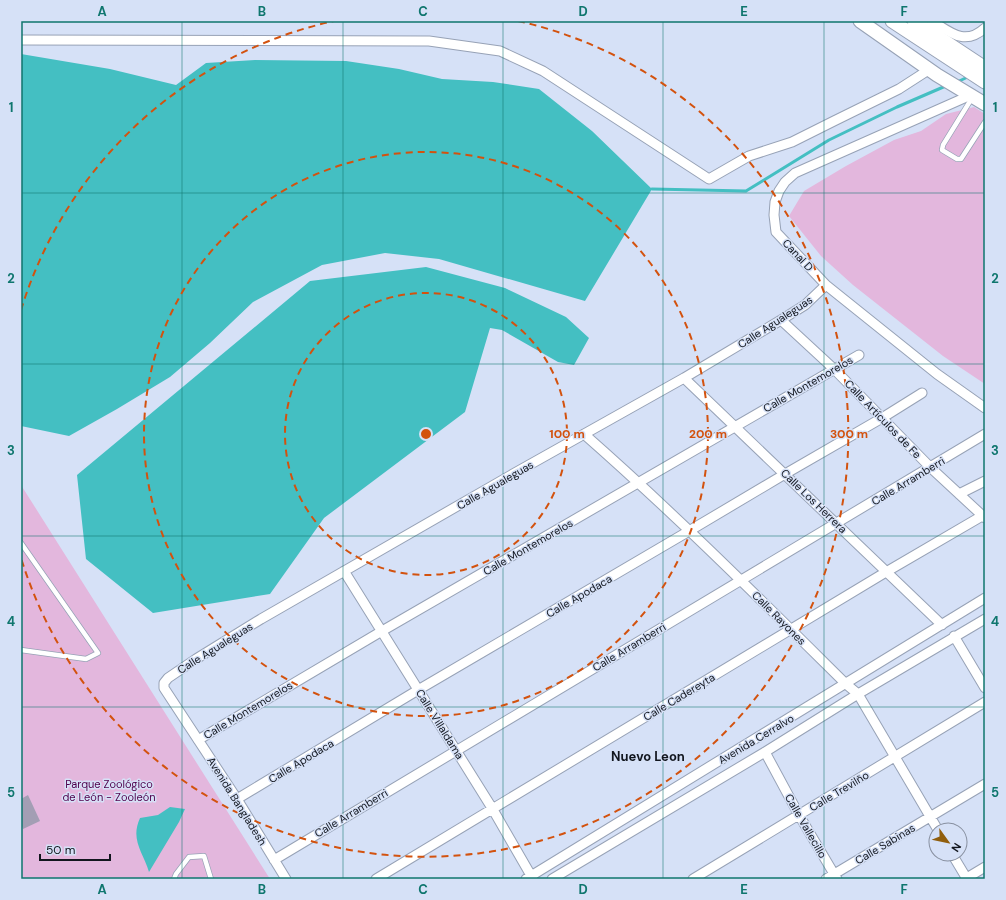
<svg xmlns="http://www.w3.org/2000/svg" width="1006" height="900" viewBox="0 0 1006 900" font-family="'DM Sans',sans-serif">
<style>
.green{fill:#e3b7dd}
.water{fill:#44bfc2}
.lines{fill:none;stroke-linecap:round;stroke-linejoin:round}
.stream{stroke:#44bfc2;stroke-width:3}
.building{fill:#a39eb4}
.lane-casing{stroke:#97a2b6;stroke-width:6}
.street-casing{stroke:#97a2b6;stroke-width:11}
.secondary-casing{stroke:#97a2b6;stroke-width:15}
.lane{stroke:#fff;stroke-width:4.5}
.street{stroke:#fff;stroke-width:9}
.secondary{stroke:#fff;stroke-width:13}
.grid{fill:none;stroke:#0f766e;stroke-width:1;stroke-opacity:0.55}
.ring{fill:none;stroke:#d3520e;stroke-width:2;stroke-dasharray:7 5}
.labels{text-anchor:middle;stroke-width:3;stroke-linejoin:round;paint-order:stroke}
.street-label{font-size:11px;fill:#12161e;stroke:#d6e1f7}
.park-label{font-size:11px;fill:#50004c;stroke:#d6e1f7}
.quarter-label{font-size:13px;font-weight:bold;fill:#12161e;stroke:#d6e1f7}
.centre{fill:#d3520e;stroke:#d6e1f7;stroke-width:2}
.ring-label{font-size:12px;text-anchor:middle;font-weight:bold;fill:#d3520e;stroke:#d6e1f7;stroke-width:3;stroke-linejoin:round;paint-order:stroke}
.neatline{fill:none;stroke:#0f766e;stroke-width:1.5}
.grid-label{font-size:13px;text-anchor:middle;font-weight:bold;fill:#0f766e}
</style>
<rect width="100%" height="100%" fill="#d6e1f7"/>
<path class="green" d="M974,107L985,114V384L943,356L853,285L821,256L789,216L804,191L846,166L894,140L921,131L946,114Z
M21,485L270,879H21Z"/>
<path class="water" d="M21,54L110,69L176,85L206,63L255,60L346,61L399,69L442,79L493,82L539,89L592,131L652,189L585,301L439,259L385,253L322,265L253,302L210,343L170,377L117,409L69,436L21,426Z
M426,267L505,288L566,317L589,338L574,365L558,362L502,330L490,328L465,412L324,518L270,594L153,613L86,559L77,475L310,281Z
M170,807L185,809L179,822L149,872C143,852 130,840 140,818L158,815Z"/>
<g class="lines">
<path class="stream" d="M957,82L970,76
M652,189L746,191L829,140L897,107L948,85"/>
</g>
<path class="building" d="M28,795L40,821L23,829L21,823V799Z"/>
<g class="lines">
<defs>
<path id="lane" d="M972,98L943,145L942,150L957,159H961L985,122
M21,543L98,653L86,659L21,650
M174,879L176,874L189,857L204,856L211,879"/>
<path id="street" d="M932,21C951,33 965,46 985,28
M21,40L429,41L500,51L543,71L709,179L749,156L792,142L834,121L899,89L930,69
M971,95L795,173L785,182L779,191L775,202L774,215L776,232L826,285L937,374L985,408
M781,320L834,369L931,468L985,518
M684,378L942,625
M584,434C675,514 760,599 846,684L858,694L938,830
M959,494L985,481
M344,571L492,808L533,879
M954,636L985,688
M198,740L382,631L859,355
M765,752L799,815L837,879
M237,799L418,690L689,531L785,474L882,418L922,393
M952,854L967,879
M274,860L985,434
M286,879L237,799L164,688V683L168,678L196,659L261,619L513,474L684,378L781,320L805,305L826,285
M376,879L886,572L982,516
M526,879L985,598
M552,879L765,752L858,694L985,619
M693,879L985,702
M826,879L985,784
M965,879L985,867"/>
<path id="secondary" d="M860,21L937,75L985,104
M892,21L985,82
M914,21L985,68"/>
</defs>
<use href="#lane" class="lane-casing"/>
<use href="#street" class="street-casing"/>
<use href="#secondary" class="secondary-casing"/>
<use href="#lane" class="lane"/>
<use href="#street" class="street"/>
<use href="#secondary" class="secondary"/>
</g>
<path class="grid" d="M182,21V879M343,21V879M503,21V879M663,21V879M824,21V879M21,193H985M21,364H985M21,536H985M21,707H985"/>
<g class="ring">
<circle cx="426" cy="434" r="141"/>
<circle cx="426" cy="434" r="282"/>
<path d="M21 310A423 423 0 0 1 334 21M518 21A423 423 0 1 1 21 558"/>
</g>
<g class="labels">
<g class="street-label">
<text transform="translate(798 255) rotate(47)" y="4">Canal D</text>
<text transform="translate(775 322) rotate(-33)" y="4">Calle Agualeguas</text>
<text transform="translate(808 384) rotate(-30)" y="4">Calle Montemorelos</text>
<text transform="translate(883 419) rotate(46)" y="4">Calle Artículos de Fe</text>
<text transform="translate(908 481) rotate(-31)" y="4">Calle Arramberri</text>
<text transform="translate(495 485) rotate(-30)" y="4">Calle Agualeguas</text>
<text transform="translate(814 501) rotate(44)" y="4">Calle Los Herrera</text>
<text transform="translate(528 547) rotate(-30)" y="4">Calle Montemorelos</text>
<text transform="translate(579 596) rotate(-30)" y="4">Calle Apodaca</text>
<text transform="translate(779 618) rotate(45)" y="4">Calle Rayones</text>
<text transform="translate(629 647) rotate(-31)" y="4">Calle Arramberri</text>
<text transform="translate(215 648) rotate(-32)" y="4">Calle Agualeguas</text>
<text transform="translate(679 697) rotate(-31)" y="4">Calle Cadereyta</text>
<text transform="translate(248 710) rotate(-31)" y="4">Calle Montemorelos</text>
<text transform="translate(440 724) rotate(58)" y="4">Calle Villaldama</text>
<text transform="translate(756 739) rotate(-31)" y="4">Avenida Cerralvo</text>
<text transform="translate(301 761) rotate(-31)" y="4">Calle Apodaca</text>
<text transform="translate(839 791) rotate(-31)" y="4">Calle Trevilño</text>
<text transform="translate(237 801) rotate(58)" y="4">Avenida Bangladesh</text>
<text transform="translate(351 813) rotate(-31)" y="4">Calle Arramberri</text>
<text transform="translate(806 826) rotate(60)" y="4">Calle Vallecillo</text>
<text transform="translate(885 844) rotate(-31)" y="4">Calle Sabinas</text>
</g>
<g class="park-label">
<text x="109" y="788">Parque Zoológico<tspan x="109" dy="13">de León - Zooleón</tspan></text>
</g>
<g class="quarter-label">
<text x="648" y="761">Nuevo Leon</text>
</g>
</g>
<circle cx="426" cy="434" r="6" class="centre"/>
<g class="ring-label">
<text x="567" y="438">100 m</text>
<text x="708" y="438">200 m</text>
<text x="849" y="438">300 m</text>
</g>
<rect width="1006" height="900" fill="none" stroke="#d6e1f7" stroke-width="44"/>
<g transform="translate(948 842) rotate(123)"><circle r="19" fill="#d6e1f7" stroke="#8890a0"/>
<path d="M0-3L7 15L0 10L-7 15Z" fill="#905e0d"/>
<text y="-6" font-size="11" font-weight="bold" text-anchor="middle" fill="#12161e">N</text>
</g>
<path d="M40 854v6h70v-6" fill="none" stroke="#12161e" stroke-width="2"/>
<text x="46" y="854" font-size="12" fill="#12161e" stroke="#d6e1f7" stroke-width="3" paint-order="stroke">50 m</text>
<rect x="22" y="22" width="962" height="856" class="neatline"/>
<g class="grid-label">
<text x="102" y="16">A</text>
<text x="262" y="16">B</text>
<text x="423" y="16">C</text>
<text x="583" y="16">D</text>
<text x="744" y="16">E</text>
<text x="904" y="16">F</text>
<text x="11" y="112">1</text>
<text x="995" y="112">1</text>
<text x="11" y="283">2</text>
<text x="995" y="283">2</text>
<text x="11" y="455">3</text>
<text x="995" y="455">3</text>
<text x="11" y="626">4</text>
<text x="995" y="626">4</text>
<text x="11" y="797">5</text>
<text x="995" y="797">5</text>
<text x="102" y="894">A</text>
<text x="262" y="894">B</text>
<text x="423" y="894">C</text>
<text x="583" y="894">D</text>
<text x="744" y="894">E</text>
<text x="904" y="894">F</text>
</g>
</svg>
